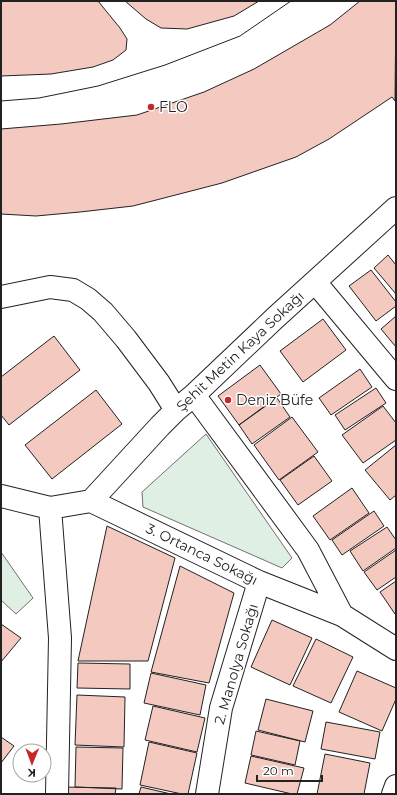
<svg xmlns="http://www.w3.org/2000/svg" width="397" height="795" viewBox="0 0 397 795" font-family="Montserrat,sans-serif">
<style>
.green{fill:#e0efe3;stroke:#6f6f6f}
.building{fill:#f3c9c0;stroke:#222}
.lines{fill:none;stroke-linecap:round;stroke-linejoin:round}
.minor-casing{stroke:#222;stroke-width:24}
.minor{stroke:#fff;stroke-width:22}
.tram{stroke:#222;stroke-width:1}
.poi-dot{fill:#c62828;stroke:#fff;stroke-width:1.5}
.labels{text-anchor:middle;stroke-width:3;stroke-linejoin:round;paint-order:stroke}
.poi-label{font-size:14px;fill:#222;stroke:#fff;text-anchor:start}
.street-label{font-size:14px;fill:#222;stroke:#fff}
</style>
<rect width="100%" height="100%" fill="#fff"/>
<path class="green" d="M206,434L292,558L282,568L143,507L142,492Z
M1,552L33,598L16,614L2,601L1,602Z"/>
<path class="building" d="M1,1H98L120,28L127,39L126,50L113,60L93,67L51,74L1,76Z
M125,1H259L234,16L187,29L161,28L146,19Z
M360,1H396L395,101L392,97L329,139L296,157L222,183L133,206L80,212L36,216L1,214V129L61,124L137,115L204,92L254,69L330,25Z
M388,255L396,265V294L374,268Z
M371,270L396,302V306L376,321L349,286Z
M396,316V347L381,329Z
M323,319L346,350L303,382L280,351Z
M54,336L80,370L9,425L1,415V377Z
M260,365L281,394L239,425L218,396Z
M360,369L372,387L331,415L319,398Z
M376,388L386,403L345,430L335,415Z
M96,390L122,424L52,479L25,445Z
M277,398L290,417L252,444L239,425Z
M383,406L396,423V440L363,463L342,435Z
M292,417L318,452L279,480L254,445Z
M396,445V495L390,500L365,470Z
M314,456L332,481L298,505L280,480Z
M352,488L369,513L330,540L313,516Z
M374,511L384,526L342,555L332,540Z
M107,526L175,558L148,661H78Z
M387,527L396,540V548L363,571L350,551Z
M396,550V577L377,590L364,572Z
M180,566L234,593L209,683L151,672Z
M396,581V613L395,614L380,592Z
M272,620L312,638L290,685L251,667Z
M1,624L21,638L1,662Z
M316,639L353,657L331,703L293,686Z
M78,663L130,664V689L77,688Z
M357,671L396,688V699L382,731L339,712Z
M151,673L206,685L200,715L144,703Z
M77,695L125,697L124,747L75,745Z
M266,699L313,711L305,742L258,730Z
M153,706L205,718L197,752L145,740Z
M326,722L380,732L375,759L321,749Z
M256,731L300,741L295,765L251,755Z
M1,737L14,746L1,763Z
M149,742L197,753L188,794H182L140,785Z
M76,747L123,748L122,789L75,787Z
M325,754L370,763L364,794H317Z
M251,756L304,768L297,794H292L245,783Z
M65,787L116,788L115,794H65Z
M141,787L171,794H139Z"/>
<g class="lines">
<defs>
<path id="minor" d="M315,282L396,379
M1,297L50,287L73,290L88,299L103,312L126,339L159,383L176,410
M194,395L308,550L342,615
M1,496L50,508L91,501L259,582L342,615L396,649
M91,501L160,426L176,410L194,395L275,318L396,208
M50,508L60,638L57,794
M207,794L221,708L259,582
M393,794L396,786"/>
</defs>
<use href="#minor" class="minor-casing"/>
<use href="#minor" class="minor"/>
<path class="tram" d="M1,101L39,98L98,86L165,65L240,36L291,1"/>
</g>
<g class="poi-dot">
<circle cx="151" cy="107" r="4"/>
<circle cx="228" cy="400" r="4"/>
</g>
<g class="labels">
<g class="poi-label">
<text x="159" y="112">FLO</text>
<text x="236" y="405">Deniz Büfe</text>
</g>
<g class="street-label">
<text transform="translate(240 351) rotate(-43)" y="5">Şehit Metin Kaya Sokağı</text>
<text transform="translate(202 554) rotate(26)" y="5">3. Ortanca Sokağı</text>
<text transform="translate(236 664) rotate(-74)" y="5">2. Manolya Sokağı</text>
</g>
</g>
<rect width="397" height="795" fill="none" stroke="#222222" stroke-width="4"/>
<g transform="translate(32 763) rotate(181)"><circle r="19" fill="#ffffff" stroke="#a7a7a7"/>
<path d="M0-3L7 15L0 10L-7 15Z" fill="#c62828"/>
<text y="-6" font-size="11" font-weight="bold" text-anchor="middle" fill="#222222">K</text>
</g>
<path d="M257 775v6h65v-6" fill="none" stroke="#222222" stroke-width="2"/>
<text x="263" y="775" font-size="12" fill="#222222" stroke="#ffffff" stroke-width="3" paint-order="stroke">20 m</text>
</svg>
